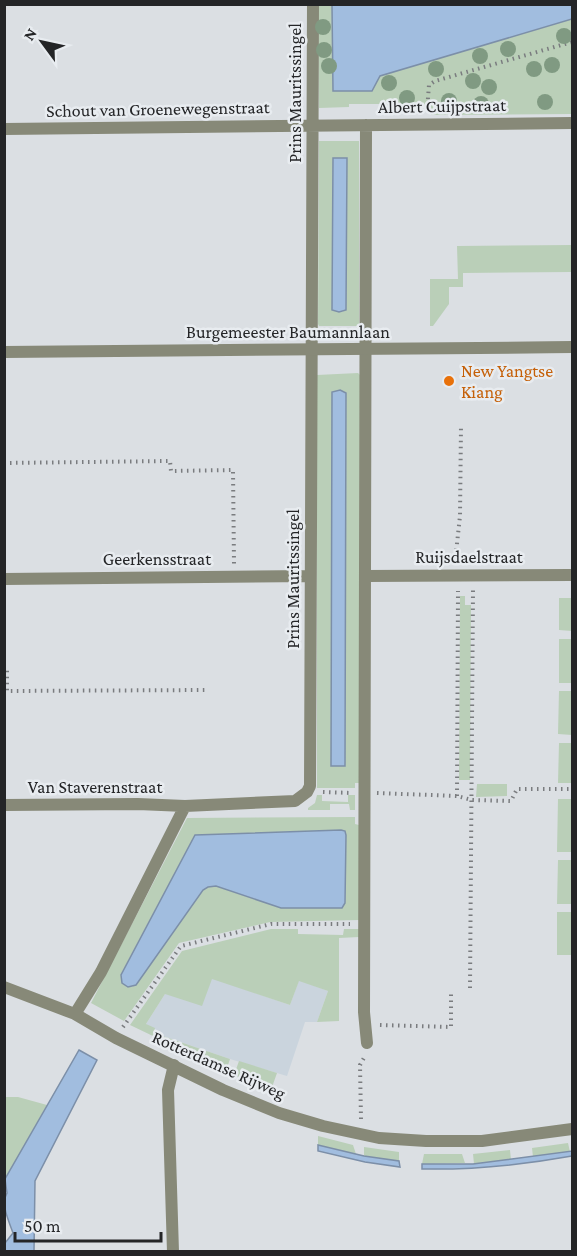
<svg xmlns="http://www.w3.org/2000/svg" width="577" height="1256" viewBox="0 0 577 1256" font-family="'Crimson Pro',serif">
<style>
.built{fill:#cad4dd}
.green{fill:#bacfb8;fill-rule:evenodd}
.water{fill:#a1bddf;stroke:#7c8fa8;stroke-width:1.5}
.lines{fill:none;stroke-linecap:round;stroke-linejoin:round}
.path{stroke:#7a7c7f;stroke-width:4;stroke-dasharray:1.5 4.5;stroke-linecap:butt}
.minor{stroke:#878978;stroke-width:12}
.tertiary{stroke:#878978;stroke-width:12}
.tree{fill:#809a82}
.food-dot{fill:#e8710a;stroke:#e8ecf0;stroke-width:2}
.labels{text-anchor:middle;stroke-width:5;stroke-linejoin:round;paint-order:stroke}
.street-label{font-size:18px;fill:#242527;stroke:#e8ecf0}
.food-label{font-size:18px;fill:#c56008;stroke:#e8ecf0;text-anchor:start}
</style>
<rect width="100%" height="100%" fill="#dbdfe3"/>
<path class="built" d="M212,978L290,1005L299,980L328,991L317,1022H305L287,1076L230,1059L154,1033L146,1024L165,994Z"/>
<path class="green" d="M318,5H572V114L431,115V107H387V104H349V107L319,108Z
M319,141H359V326H319L318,324ZM333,158L347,159L346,310L341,312L332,310Z
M572,245V272L463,273V287H449V304L433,326H430V279H458L457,246Z
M358,373L360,375L359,783H355V788H317V375ZM340,390L346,393L345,766H332V392Z
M460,596H465V605H471L470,780H459Z
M559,598H572V631L559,630Z
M559,639H572V683H559Z
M559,691H572V735L558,734Z
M559,743H572V783H558Z
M477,784H507V796L476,797Z
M317,795H322V801L348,802V795H355V810H350L349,804H330V810H308V808L315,803Z
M558,799H572V852H557Z
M355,817V824L359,825V920L270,922L179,943L124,1021L91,1003L187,818ZM341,830L345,831L346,835L345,903L342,908H281L216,886L208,887L203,890L132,987L122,983L121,974L195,835Z
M558,860H572V904H557Z
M557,912H572L571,955H557Z
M271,929H298V934L343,935L344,929H359V937L339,938V1021L317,1022L328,991L299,981L290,1005L212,979L202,1006L165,994L146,1024L155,1028L154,1033L230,1059L226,1071L130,1025L182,951Z
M239,1061L277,1073L271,1090L234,1075Z
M5,1097H18L47,1105L5,1179Z
M318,1136L353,1145L356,1154L318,1145Z
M568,1143L570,1152L533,1157L532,1148Z
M364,1147L399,1152V1161L364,1156Z
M510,1150L511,1160L474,1164L473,1154Z
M424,1154H462L465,1163L422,1164Z"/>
<path class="water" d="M332,5H572V19L380,76L372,91H333Z
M333,158H347L346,310L339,312L332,310Z
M340,390L346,393L345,766H331L332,392Z
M341,830L345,831L346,835L345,903L342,908H281L216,886L208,887L203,890L136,985L128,987L122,983L121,975L195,835Z
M79,1050L97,1060L35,1181L34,1251H5V1243L13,1233C9,1221 0,1204 7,1193L5,1179Z
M318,1145L364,1156L399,1161L400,1167L365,1162L318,1151Z
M572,1151V1156C522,1165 473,1170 422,1169V1164H473Z"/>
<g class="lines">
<path class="path" d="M427,111L429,85L435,81L572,42
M4,463L170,461L171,471L233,470L234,564
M455,562L460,516L461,425
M4,667L7,668V691L206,690
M323,792L352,793
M377,793L457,796L472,800L511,801L517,789H572
M457,796L458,591
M470,988L473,590
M380,1025L451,1027V994
M123,1027L181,946L271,924H350
M361,1119L360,1065L365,1056"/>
<path class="minor" d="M366,125L364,1012L367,1043
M4,129L572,123
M366,576L572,575
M4,579L310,576
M4,805L138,804L185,806L295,801L307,792L310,786L313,4
M4,987L75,1014L116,1038L223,1090L279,1113L323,1126L379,1138L426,1141H482L572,1129
M75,1014L101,972L185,806
M173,1252L168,1090L174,1065"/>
<path class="tertiary" d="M4,352C194,350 383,350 572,347"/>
</g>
<g class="tree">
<circle cx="323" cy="27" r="8"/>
<circle cx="564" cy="36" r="8"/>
<circle cx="508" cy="49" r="8"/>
<circle cx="324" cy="50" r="8"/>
<circle cx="480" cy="56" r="8"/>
<circle cx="552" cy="65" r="8"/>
<circle cx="329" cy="66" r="8"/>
<circle cx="436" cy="69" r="8"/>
<circle cx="534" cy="69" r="8"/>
<circle cx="473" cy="81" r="8"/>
<circle cx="389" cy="83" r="8"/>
<circle cx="489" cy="87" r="8"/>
<circle cx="407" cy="98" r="8"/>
<circle cx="449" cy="101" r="8"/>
<circle cx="545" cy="102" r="8"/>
<circle cx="481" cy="104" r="8"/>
</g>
<circle class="food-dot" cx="449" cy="381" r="6"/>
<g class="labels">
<g class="street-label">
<text transform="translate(295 93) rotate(-90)" y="6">Prins Mauritssingel</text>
<text transform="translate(442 106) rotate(-1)" y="6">Albert Cuijpstraat</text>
<text transform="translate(158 109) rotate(-1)" y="6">Schout van Groenewegenstraat</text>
<text x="288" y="338">Burgemeester Baumannlaan</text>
<text x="469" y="563">Ruijsdaelstraat</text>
<text x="157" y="565">Geerkensstraat</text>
<text transform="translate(293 579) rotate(-90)" y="6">Prins Mauritssingel</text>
<text x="95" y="793">Van Staverenstraat</text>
<text transform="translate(219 1065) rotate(24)" y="6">Rotterdamse Rijweg</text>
</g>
<g class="food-label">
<text x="461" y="377">New Yangtse<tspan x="461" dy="21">Kiang</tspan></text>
</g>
</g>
<rect width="577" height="1256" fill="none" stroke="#242527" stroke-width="12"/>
<g transform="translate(42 42) rotate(303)" stroke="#e8ecf0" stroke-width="4.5" paint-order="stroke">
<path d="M0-4.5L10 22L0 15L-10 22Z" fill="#242527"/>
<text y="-9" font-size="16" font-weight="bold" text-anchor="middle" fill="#242527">N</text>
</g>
<path d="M15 1232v9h146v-9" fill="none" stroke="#242527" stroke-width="3"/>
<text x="24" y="1232" font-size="18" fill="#242527" stroke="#e8ecf0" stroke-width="4.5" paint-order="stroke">50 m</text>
</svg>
